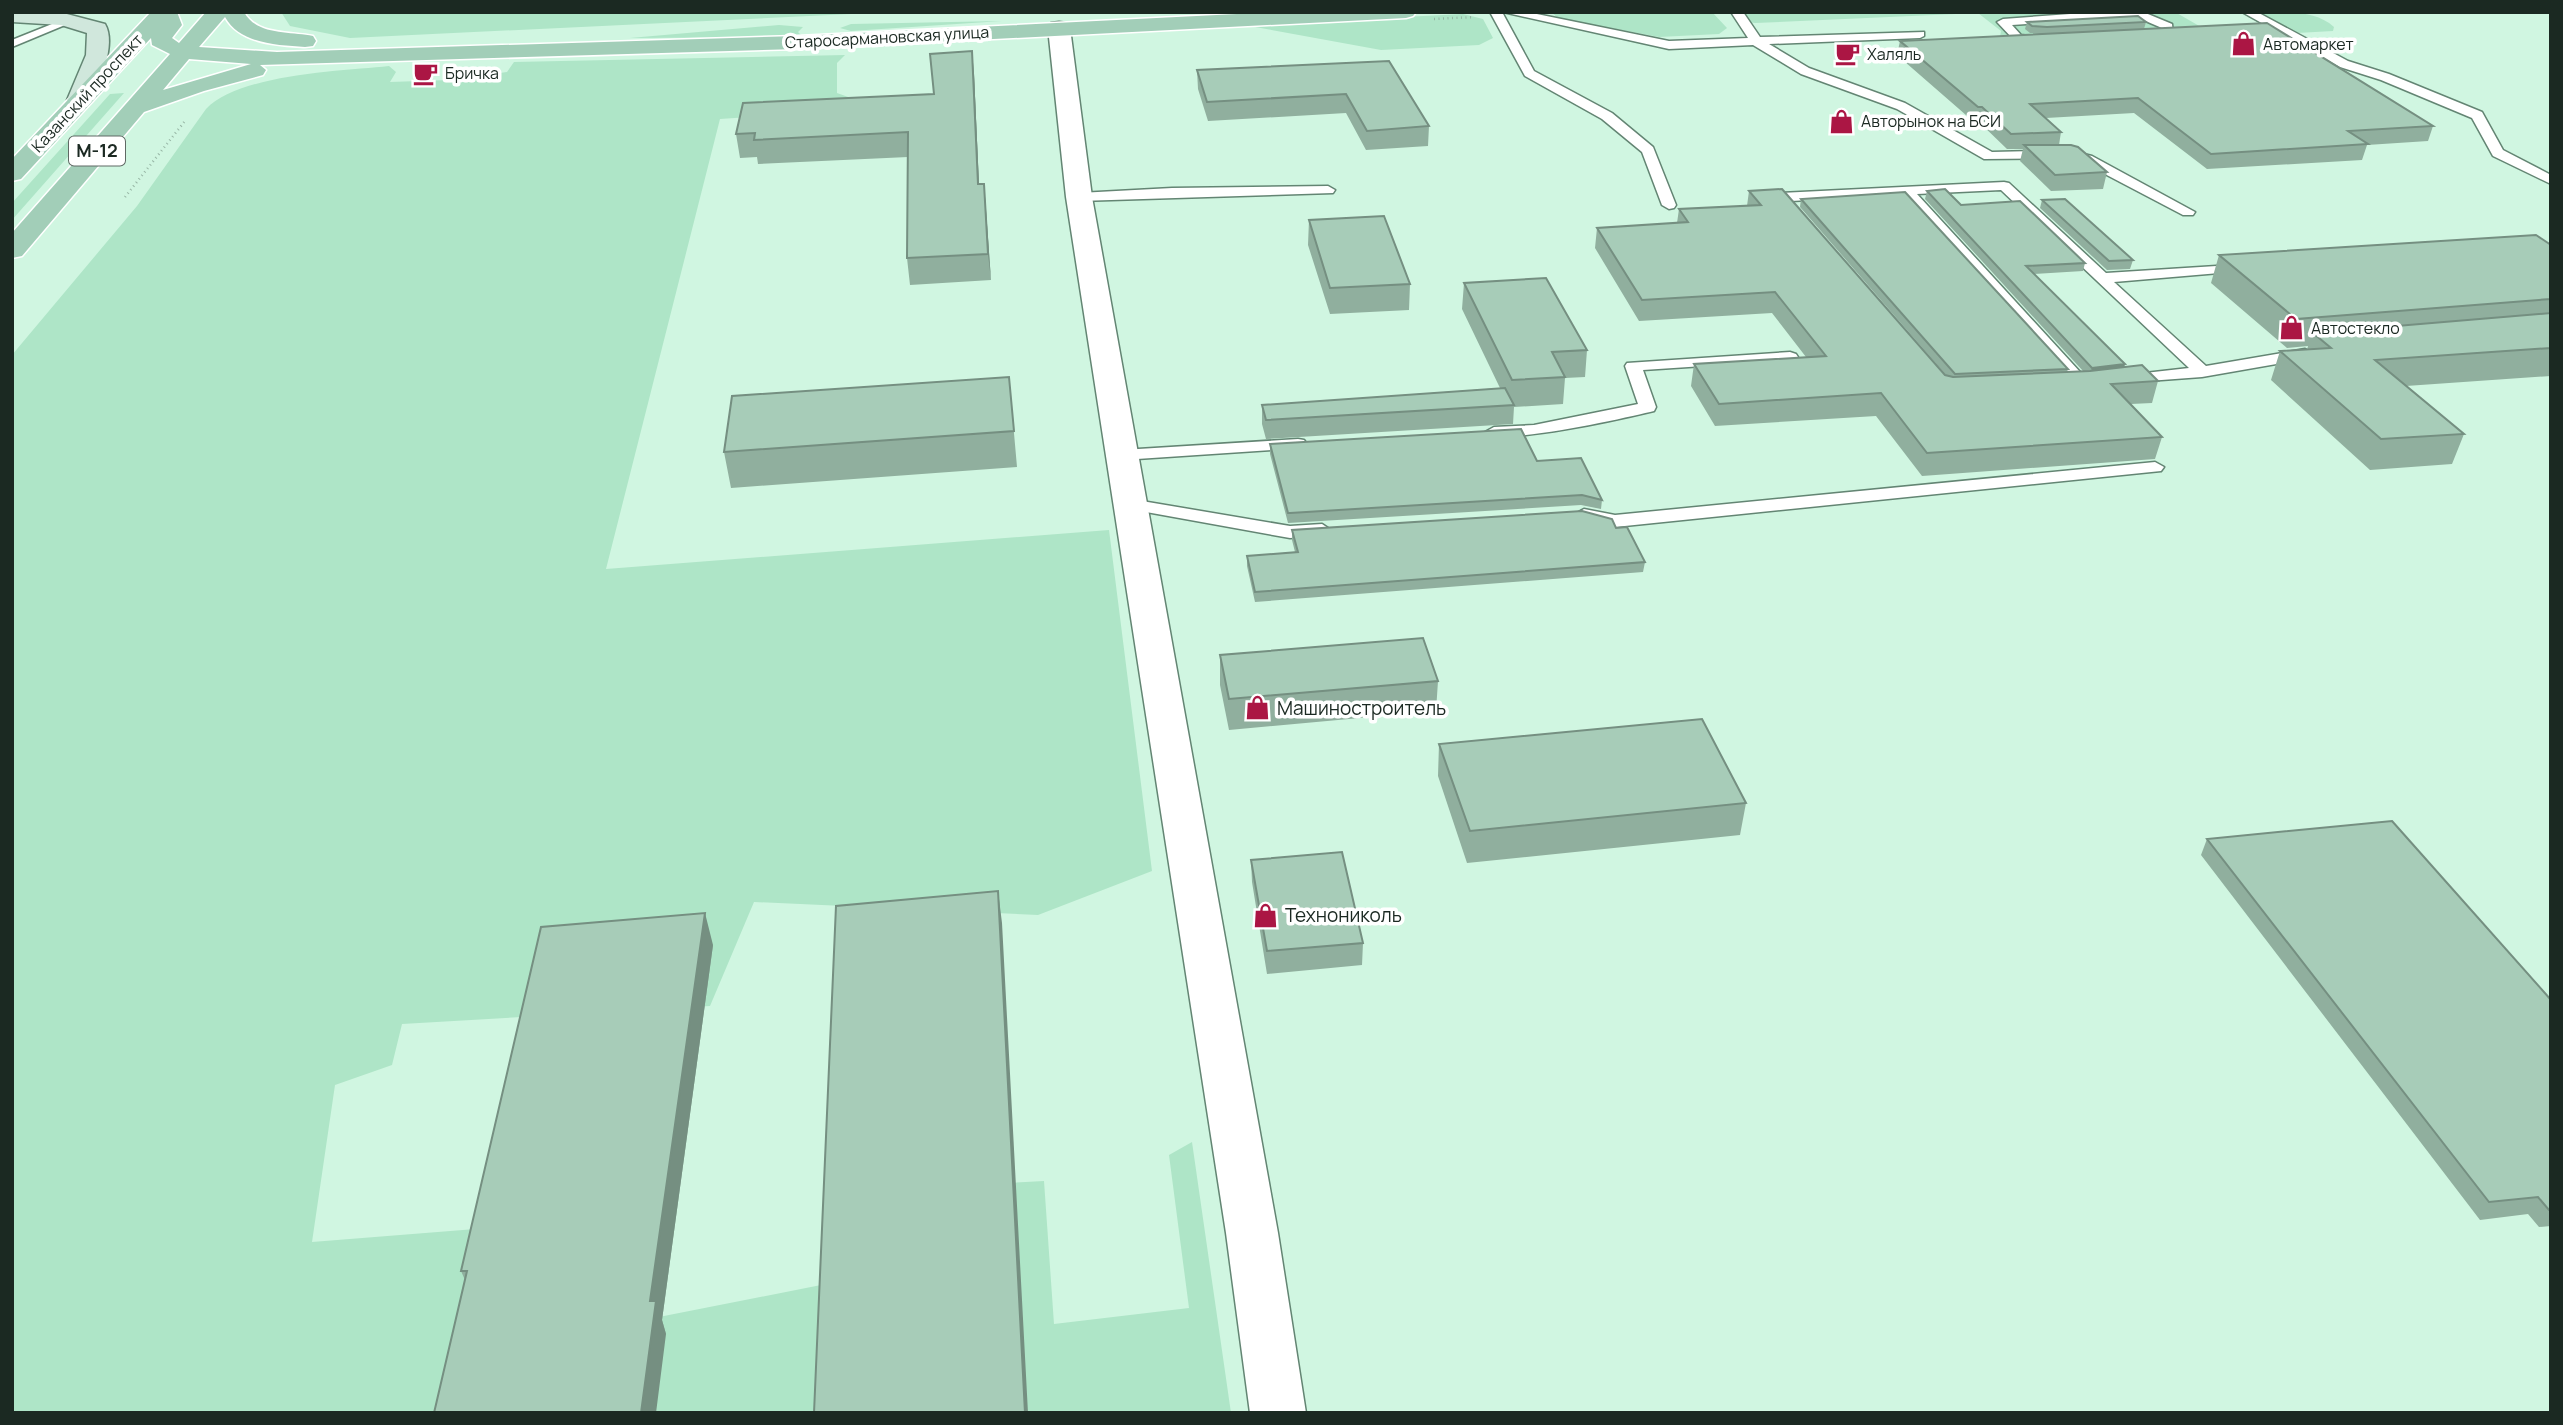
<svg xmlns="http://www.w3.org/2000/svg" width="2563" height="1425" viewBox="0 0 2563 1425" font-family="Manrope,sans-serif">
<style>
.green{fill:#aee5c7}
.lines{fill:none;stroke-linecap:round;stroke-linejoin:round}
.lane-casing{stroke:#638573;stroke-width:3}
.street-casing{stroke:#638573;stroke-width:3}
.secondary-casing{stroke:#638573;stroke-width:3}
.primary-casing{stroke:#fff;stroke-width:3}
.path{stroke:#97b6a5;stroke-width:2.5;stroke-dasharray:1 3.5;stroke-linecap:butt}
.lane{fill:#fff;fill-rule:evenodd}
.street{fill:#fff;fill-rule:evenodd}
.secondary{fill:#d0e7dc;fill-rule:evenodd}
.primary{fill:#a2ceb8;fill-rule:evenodd}
.wall{fill:#90af9e}
.shaded-wall{fill:#758f81}
.building{fill:#a7ccb8;stroke:#758f81;stroke-width:2}
.labels{text-anchor:middle;stroke-width:7;stroke-linejoin:round;paint-order:stroke}
.far-street-label{font-size:16px;fill:#1b2922;stroke:#fff}
.far-poi-label{font-size:16px;fill:#1b2922;stroke:#fff;text-anchor:start}
.shield{fill:#fff;stroke:#5f6964;stroke-width:2}
.shield-label{font-size:18px;font-weight:bold;fill:#1b2922}
.poi-label{font-size:19px;fill:#1b2922;stroke:#fff;text-anchor:start}
</style>
<rect width="100%" height="100%" fill="#d0f6e1"/>
<path class="green" d="M281,12H893L350,38L290,26Z
M1551,12H1712L1727,28L1719,34L1659,37L1558,18Z
M1741,12H2175L2208,31L2000,37L2001,31L1978,13L1755,23L1748,22Z
M2258,12C2282,12 2315,9 2334,27L2333,31L2297,33Z
M1463,14L1483,19L1493,38L1479,45L1381,50L1244,25Z
M1002,21L851,31L840,28L851,24Z
M779,25L803,27L798,32L803,37L630,38Z
M845,55L837,63V93L879,108L720,119L606,569L1109,530L1152,871L1038,915L754,902L710,1006L402,1024L392,1065L335,1085L312,1242L626,1217L593,1330L831,1283L847,1192L1044,1181L1054,1324L1189,1308L1169,1155L1192,1142L1231,1413H12V355L137,206L206,109C239,74 342,71 389,66L396,72L390,82L449,80L507,72L514,62Z
M124,93L12,220V203L110,94Z"/>
<g class="lines">
<defs>
<path id="lane" d="M1490,12H1502L1534,71L1612,113L1653,147L1676,205L1674,208L1669,209L1662,205L1642,152L1602,119L1525,76Z
M1503,12H1527L1669,41L1748,38L1731,12H1743L1760,37L1924,32V36L1920,38L1769,44L1809,68L1905,103L1992,152L2067,150L2092,156L2195,212L2193,215H2183L2082,162L2067,158L1984,159L1897,109L1801,74L1753,45L1669,49Z
M2068,12H2143L2172,24L2173,34L2167,38L2143,37V33L2162,31V28L2141,19L2130,17L2012,25L2021,35L2045,38V42L2041,44L2014,40L1997,22L2003,19L2070,14Z
M2242,12H2257L2348,61L2389,74L2482,112L2503,150L2551,175V184L2493,156L2472,118L2381,80L2340,67Z
M67,18L77,20L12,47V40Z
M2004,182L2009,183L2106,273L2248,264L2250,267L2243,271L2114,282L2206,366L2305,349L2313,354L2305,359L2202,377L2121,383L2119,380L2121,377L2127,375L2189,368L2001,190L1917,194L2092,385L2084,390L2078,389L1902,195L1791,201L1800,212L1793,216L1788,215L1773,197L1780,193Z
M1328,186L1335,190L1333,193L1079,201L1072,197L1079,193L1172,188Z
M1790,352L1796,354L1798,357L1796,360L1643,370L1656,407L1654,411C1629,417 1500,447 1485,432L1494,427L1534,425L1638,404L1625,366L1627,363Z
M1298,439L1304,440L1307,444L1304,448L1122,460L1113,455L1122,450Z
M2155,462L2164,467L2161,471L1615,527L1578,518L1575,514L1584,509L1615,515Z
M1130,499L1290,526L1322,524L1331,530L1322,536L1290,538L1124,508L1121,504Z"/>
<path id="street" d="M1059,22L1067,23L1070,28L1092,197L1278,1233L1306,1413H1250L1226,1233L1066,197L1048,28L1051,23Z"/>
<path id="secondary" d="M12,12L63,13L105,24C117,44 99,87 87,105H71L67,100L86,55L87,33L61,25L12,22Z"/>
<path id="primary" d="M151,12H177L182,25L172,38L179,43L206,12H244C257,36 290,31 313,36L316,41L313,46L305,47C277,45 240,44 225,17L199,47L277,52L798,36L1275,12H1416L1413,16L1406,18L798,49L260,65L266,70L263,75L204,91L144,112L22,256L12,258V233L170,54L152,45L151,38L21,179L12,181V159ZM189,59L251,64L163,90Z"/>
</defs>
<use href="#lane" class="lane-casing"/>
<use href="#street" class="street-casing"/>
<use href="#secondary" class="secondary-casing"/>
<use href="#primary" class="primary-casing"/>
<path class="path" d="M1434,19L1474,17
M125,197L185,121"/>
<use href="#lane" class="lane"/>
<use href="#street" class="street"/>
<use href="#secondary" class="secondary"/>
<use href="#primary" class="primary"/>
</g>
<path class="wall" d="M2027,22H2146L2144,29L2433,126L2428,141L2367,145L2362,160L2207,169L2134,113L2046,118L2061,132L2059,145L2107,172L2103,189L2051,191L2020,161L2023,149H2007L1979,122H1974L1897,55L1900,41L2042,34L2030,33L2025,29Z
M1389,61L1429,126L1428,146L1366,150L1346,113L1208,121L1198,89L1197,70Z
M974,74L979,184H984L991,280L910,285L907,258L908,157L758,164L757,157L740,158L736,134L934,94Z
M1749,191L1946,375L1800,207L1801,199L2068,369L2067,372L2083,371L1925,199L1927,191L1961,205L2085,263L2083,271L2034,274L2124,367L2158,381L2152,403L2131,404L2162,437L2155,459L1922,476L1876,416L1715,426L1691,386L1694,364L1806,357L1772,313L1639,321L1595,248L1597,228L1677,223L1679,209L1747,206Z
M2042,200L2133,260L2130,269L2107,270L2040,208Z
M1309,220L1410,284L1409,310L1330,314L1308,245Z
M2551,245V376L2406,386L2464,434L2452,464L2370,470L2271,380L2280,351L2307,350L2308,346L2287,348L2211,283L2219,255Z
M1464,283L1587,350L1585,377L1565,378L1563,404L1514,407L1513,424L1266,439L1262,424V405L1500,388L1462,309Z
M1009,377L1017,467L731,488L724,452Z
M1270,444L1537,461L1602,500L1601,509L1581,505L1288,523L1270,454Z
M1616,528L1645,562L1643,572L1255,602L1247,566V556L1295,552L1292,540V530Z
M1220,655L1438,681L1436,711L1229,730L1220,685Z
M1439,744L1746,803L1740,835L1467,863L1438,776Z
M2207,839L2551,1000V1226L2539,1227L2528,1214L2480,1220L2201,855Z
M1251,860L1363,943L1362,965L1267,974L1252,882Z
M713,945L662,1320L666,1334L465,1280L461,1271Z"/>
<path class="shaded-wall" d="M972,51L974,74L980,209L978,184Z
M984,184L986,209L991,280L988,254Z
M2125,364L2123,374L2089,377L2092,368Z
M998,891L1002,923L1028,1413H1025Z
M705,913L713,945L662,1320L666,1334L656,1413H641L650,1301Z"/>
<path class="building" d="M2138,16L2146,22L2047,27L2032,26L2027,22Z
M2267,23L2433,126L2348,131L2368,144L2211,154L2138,98L2030,104L2061,132L2011,134L1982,107H1978L1900,41Z
M972,51L978,184H984L988,254L907,258L908,132L754,140L755,133L736,134L743,103L934,94L930,54Z
M1389,61L1429,126L1367,131L1346,94L1207,102L1197,70Z
M2024,145H2071L2078,147L2107,172L2055,175Z
M1782,189L1945,375L1953,377L2090,371L2142,365L2158,381L2111,384L2162,437L1927,453L1881,393L1719,404L1694,364L1826,356L1775,292L1642,300L1597,228L1688,222L1679,209L1761,205L1749,191Z
M1945,189L1961,205L2020,201L2085,263L2026,266L2125,364L2092,368L1927,191Z
M1905,192L2068,369L1955,374L1801,199Z
M2065,199L2133,260L2109,261L2042,200Z
M1384,216L1410,284L1330,288L1309,220Z
M2536,235L2551,245V299L2296,319L2219,255Z
M1546,278L1587,350L1552,352L1565,377L1512,380L1464,283Z
M2551,313V348L2375,360L2464,434L2381,439L2280,351L2331,348L2313,333Z
M1009,377L1014,431L724,452L732,396Z
M1505,388L1514,405L1266,420L1262,405Z
M1521,429L1537,461L1581,458L1602,500L1582,495L1290,513H1288L1270,444Z
M1582,511L1612,519L1616,528L1627,527L1645,562L1255,592L1247,556L1298,552L1292,530Z
M1423,638L1438,681L1229,699L1220,655Z
M1702,719L1746,803L1470,831L1439,744Z
M2392,821L2551,1000V1210H2549L2538,1197L2489,1202L2207,839Z
M1342,852L1363,943L1267,951L1251,860Z
M998,891L1025,1413H814L836,906Z
M705,913L650,1301H656L641,1413H434L467,1271H461L541,927Z"/>
<defs>
<symbol id="shop-bare" viewBox="-9 -9 18 18"><path d="M-5-2.5h2.3a2.7 3.5 0 0 1 5.4 0H5L5.5 6h-11ZM-1.5-2.5h3a1.5 2.3 0 0 0-3 0Z" fill="#ab1644" stroke="#fff" stroke-width="2.5" paint-order="stroke"/></symbol>
<symbol id="cafe-bare" viewBox="-9 -9 18 18"><path d="M-5.5-4.5H6V0H3Q3 3.5 0 3.5H-2.5Q-5.5 3.5-5.5 0ZM3-3.2v2h1.7v-2ZM-6 4.5H4V6H-6Z" fill="#ab1644" stroke="#fff" stroke-width="2.5" paint-order="stroke"/></symbol>
</defs>
<g fill-rule="evenodd">
<use href="#shop-bare" x="2226" y="26" width="35" height="35"/>
<use href="#cafe-bare" x="1830" y="36" width="35" height="35"/>
<use href="#cafe-bare" x="408" y="56" width="35" height="35"/>
<use href="#shop-bare" x="1824" y="104" width="35" height="35"/>
<use href="#shop-bare" x="2274" y="310" width="35" height="35"/>
<use href="#shop-bare" x="1240" y="690" width="35" height="35"/>
<use href="#shop-bare" x="1248" y="898" width="35" height="35"/>
</g>
<g class="labels">
<g class="far-street-label">
<text transform="translate(887 37) rotate(-3)" y="6">Старосармановская улица</text>
<text transform="translate(87 93) rotate(-47)" y="6">Казанский проспект</text>
</g>
<g class="far-poi-label">
<text x="2263" y="50">Автомаркет</text>
<text x="1867" y="60">Халяль</text>
<text x="445" y="79">Бричка</text>
<text x="1861" y="127">Авторынок на БСИ</text>
<text x="2311" y="334">Автостекло</text>
</g>
<rect class="shield" x="69" y="136.5" width="56" height="29" rx="5"/>
<g class="shield-label">
<text x="97" y="157">М-12</text>
</g>
<g class="poi-label">
<text x="1277" y="715">Машиностроитель</text>
<text x="1285" y="922">Технониколь</text>
</g>
</g>
<rect width="2563" height="1425" fill="none" stroke="#1b2922" stroke-width="28"/>
</svg>
